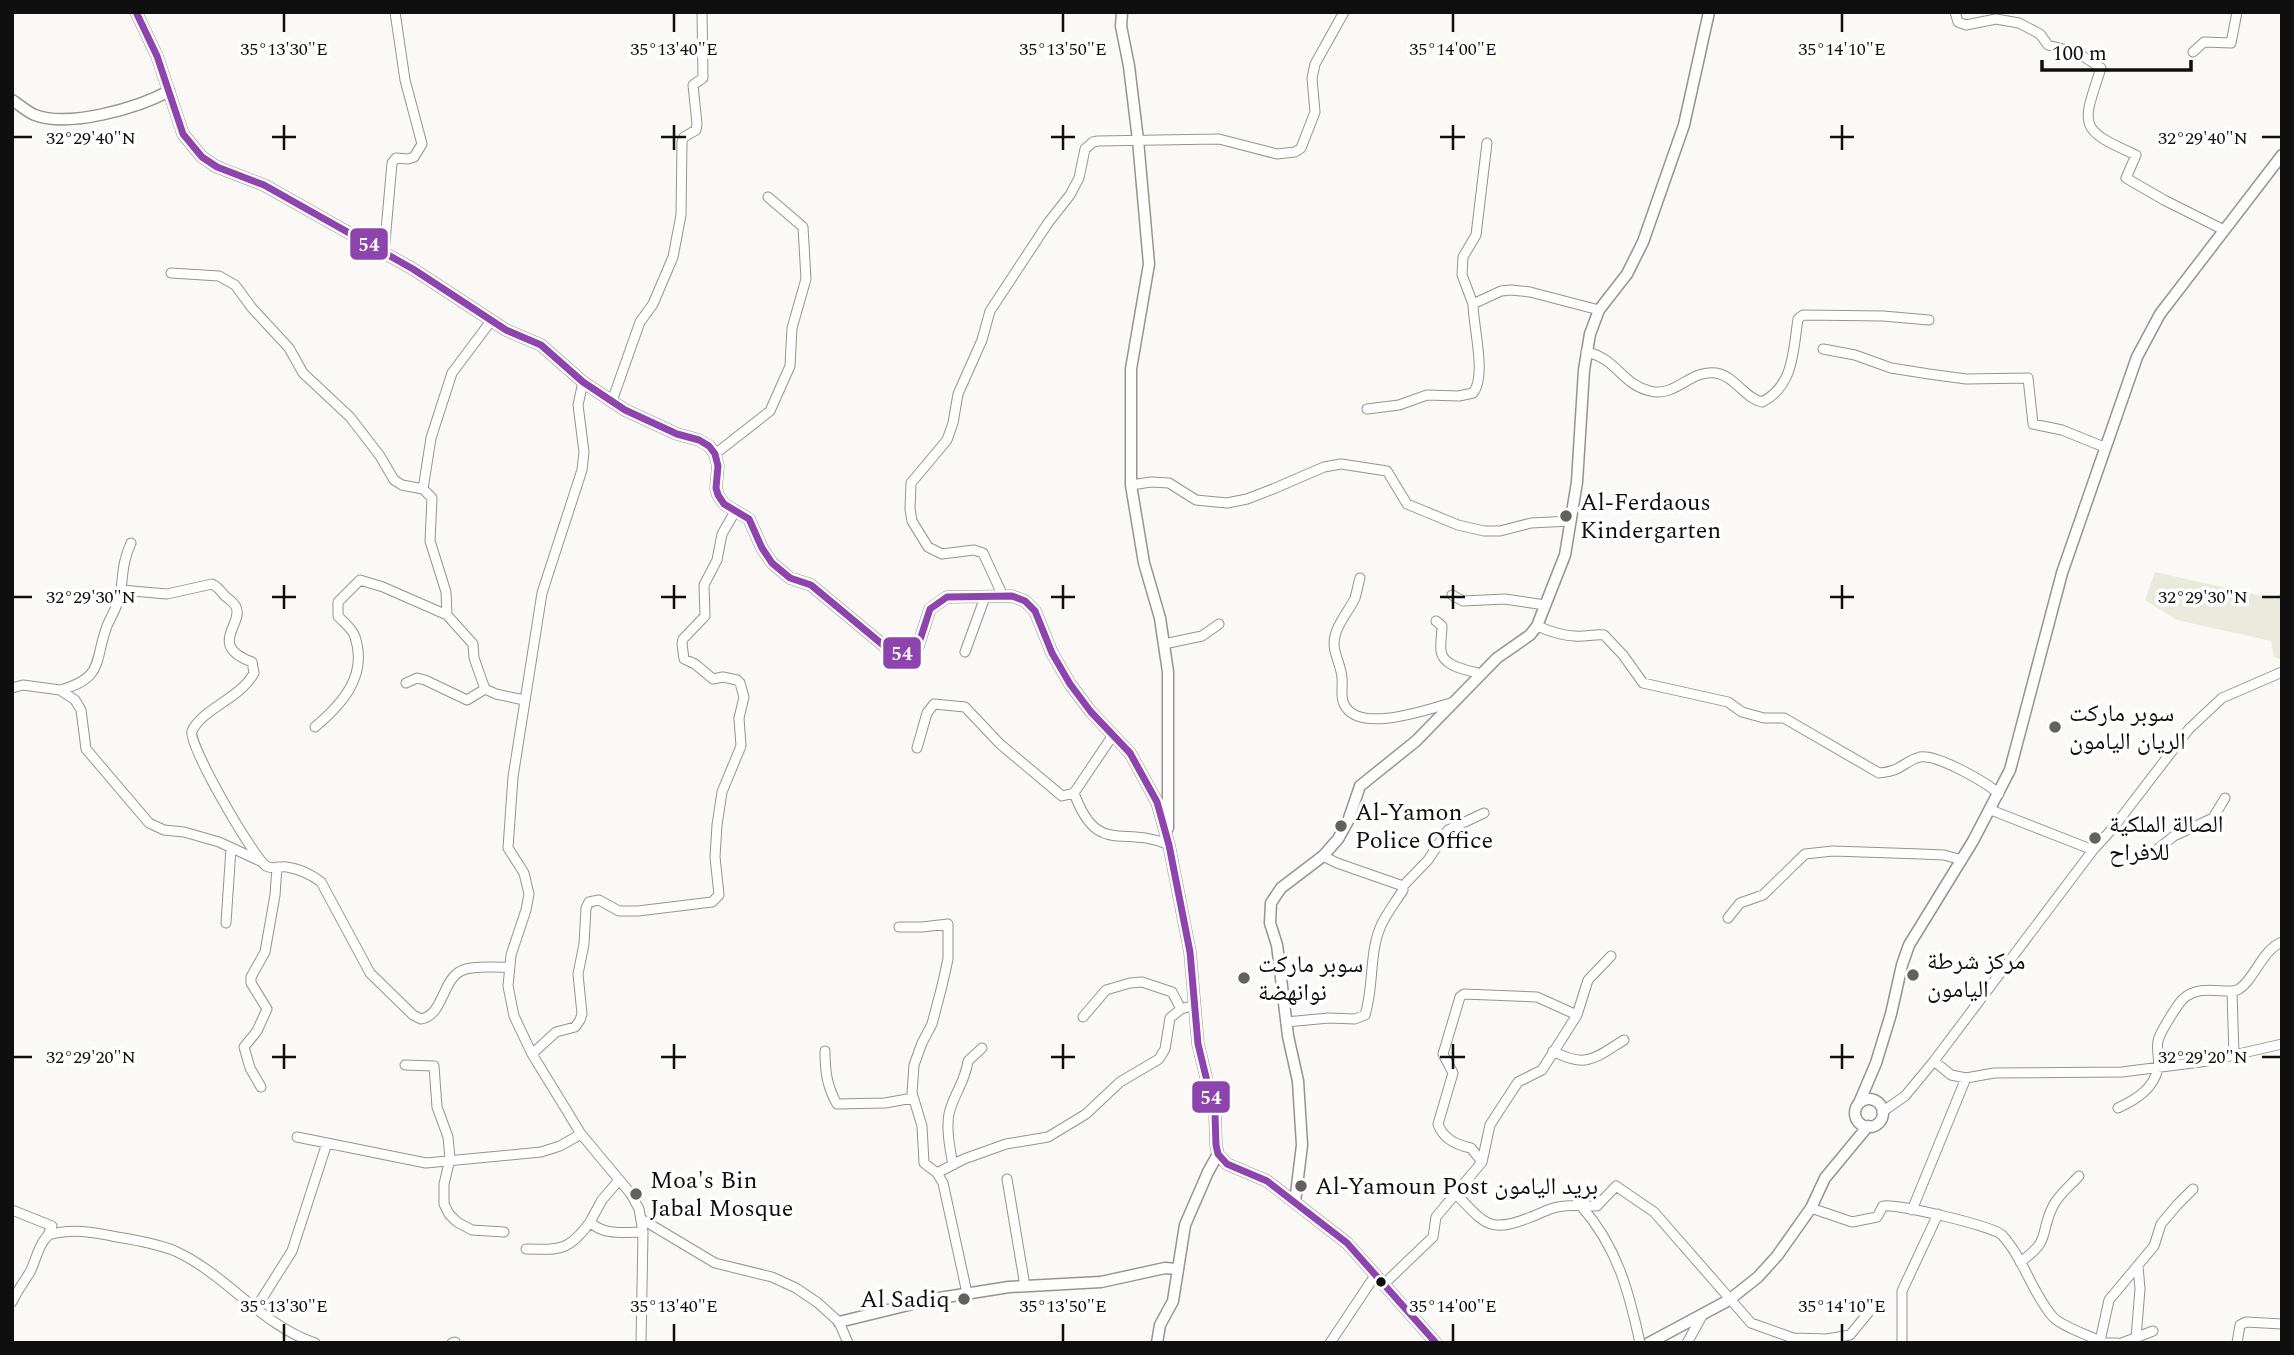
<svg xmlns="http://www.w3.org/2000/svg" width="2294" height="1355" viewBox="0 0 2294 1355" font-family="Spectral,'Noto Naskh Arabic',serif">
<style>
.cemetery{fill:#e9eadb}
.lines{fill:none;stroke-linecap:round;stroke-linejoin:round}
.minor-casing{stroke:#959493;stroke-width:11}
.tertiary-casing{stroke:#959493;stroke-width:13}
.minor{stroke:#fefefe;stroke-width:9}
.tertiary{stroke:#fefefe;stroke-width:10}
.bus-1-casing{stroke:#fff;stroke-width:12}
.bus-1{stroke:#8e44ad;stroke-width:7}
.ticks{fill:none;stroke:#0f0f0f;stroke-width:2.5}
.poi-dot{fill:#626160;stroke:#fff;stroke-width:2.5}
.bus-dot{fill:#0f0f0f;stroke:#fff;stroke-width:2.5}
.labels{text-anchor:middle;stroke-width:7;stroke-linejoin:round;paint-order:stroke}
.poi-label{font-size:24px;fill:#0f0f0f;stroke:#fff;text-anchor:start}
.ticks-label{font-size:18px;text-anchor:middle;fill:#0f0f0f;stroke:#fff;stroke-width:7;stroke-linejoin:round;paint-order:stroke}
.line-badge{stroke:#fff;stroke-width:2.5}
.badge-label{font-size:19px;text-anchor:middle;font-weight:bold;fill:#fff}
</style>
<rect width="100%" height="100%" fill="#fbf9f5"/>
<path class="cemetery" d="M2155,572L2276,599L2282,590V660L2274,657L2271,641L2177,620L2145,600Z"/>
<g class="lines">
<defs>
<path id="minor" d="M1955,12L1958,22L1966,25L1996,19L2019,23L2040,34L2048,45L2078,53L2101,68C2082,126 2077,129 2136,155L2126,178L2164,200L2224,230
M2193,52L2204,42L2231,43L2237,12
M384,253L392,163L396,158L408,159L414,157L422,144L405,80L395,12
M171,273L219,276L235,285L252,308L289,348L303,373L350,417L380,456L394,480L402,485L423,489L432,498L430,541L446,592L447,615L473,644L474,658L485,689L496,694L524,700
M1473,304L1462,275L1463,257L1476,235L1487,143
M1823,349L1855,355L1891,368L1929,374L1966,379L2028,378L2033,424L2062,430L2104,447
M1586,352C1617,358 1621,384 1650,391C1676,398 1690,369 1716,373C1735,376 1744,398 1762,402C1794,386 1793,351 1798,319L1803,315L1883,316L1929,320
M583,382L578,405L584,452L582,470L542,593L513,777L508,848L524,873L529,894L526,910L511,955L508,986L514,1016L532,1054L581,1134L631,1194L639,1209L643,1232L641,1343
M612,401L640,322L653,304L673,257L681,215L682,142L684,137L696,130L697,124L693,85L703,78L702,12
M1367,409L1399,405L1427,395L1459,396L1473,393C1487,376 1473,326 1473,304L1501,291L1511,290L1530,292L1599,310
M715,454L770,411L790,366L792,328L806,279L803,227L768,197
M1131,485L1151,482L1169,483L1196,500L1227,503L1247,499L1273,489L1324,467L1341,464L1387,471L1407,504L1458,525L1484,531H1500L1531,523L1570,521
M423,489L431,438L452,373L491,321
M1360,578C1358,584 1357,592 1355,598C1349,611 1338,622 1335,636C1331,651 1341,663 1342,678C1343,687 1340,696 1344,704C1358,735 1429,709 1454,702
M121,590L167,594L212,584C218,587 220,590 224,595C228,599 234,602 236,607C244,624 207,645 252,662L254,673C241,698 202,709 192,731C187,743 253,857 266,866C273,870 280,866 287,867C299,869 312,875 321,882L370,973L413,1015L421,1019C444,1015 442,978 463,970C476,965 495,968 508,967
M1002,594L983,553L974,550L942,554L928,547L912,521L910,509L911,483L947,440L953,423L958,394L982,340L990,311L1048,223L1070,195L1079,178L1085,149L1093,142L1098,141L1219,139L1277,154L1295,152L1301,148L1315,112L1312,78L1315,64L1344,12
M1452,595L1463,601L1505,599L1545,605
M1436,621L1442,626C1442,634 1440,643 1441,651C1443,667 1468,670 1481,674
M1537,626C1549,631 1562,636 1575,636C1585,637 1594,634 1604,635L1623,655L1643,683L1728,702L1742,712L1764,718H1784L1879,773C1901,772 1904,761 1920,757C1937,754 1986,782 1999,794
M1164,644L1202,636L1219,624
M965,652L985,597
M406,683L417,678L425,680L467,700L485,689
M12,688L23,685L60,690L75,700L81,710L86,749L149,823L164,830L184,832L219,842L260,861
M60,690C105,678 94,660 107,626C112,614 120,603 121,590C123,573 123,560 131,543
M315,727C342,704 368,676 355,637C353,629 343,622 338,616V602L360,580L383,587L447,615
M917,748L927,713L934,704L965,707L1000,744L1062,796L1074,793L1113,735
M1074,793C1098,858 1123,824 1169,845
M1991,810L2093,850
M2155,851L2174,836L2213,818L2225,798
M1403,886L1428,860L1448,830L1484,813
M1728,918L1740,903L1763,895L1805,854L1833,851L1921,854L1944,855L1962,860
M226,923L231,848
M899,927H922L948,924V959L942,986L932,1024L922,1043L914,1065L912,1093L922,1126L924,1163L937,1173L943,1183L967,1293
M2232,992L2234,1055
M1577,1015L1588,980L1611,956
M1083,1017L1106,990L1130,983L1142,982L1172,992L1181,1009
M1286,1022L1329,1018L1355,1019L1365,1015C1374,987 1369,955 1380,928C1385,915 1395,903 1403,890V886L1337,863L1323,856
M825,1051C825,1071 827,1087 837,1104L885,1103L913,1098
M1553,1051C1586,1069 1595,1058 1624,1040
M532,1054L556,1032L575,1027L580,1020L582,1014L578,974L584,944L586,908L589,902L599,900L619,911H638L712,902L719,895L715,857L717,825L722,792L741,746L739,718L744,697L740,683L737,680L723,677L713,679L695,664L684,659L682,644L683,639L705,616L704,585L717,560L722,534L736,510
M1934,1061L1951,1075L1966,1078L1994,1073L2122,1072L2208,1061L2282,1044
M405,1065L434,1066L437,1107L448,1137L450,1159L444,1184V1204L449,1214L457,1222L472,1230L504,1232
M261,1087L250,1068L244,1047L257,1031L267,1009L251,983V977L265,952L275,895L277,867
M2118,1108C2135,1100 2154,1089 2158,1068C2160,1059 2156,1050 2158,1041C2159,1034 2177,1005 2183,999C2201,982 2229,996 2239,989C2254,980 2262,950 2282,942
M1882,1112L1905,1096L1934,1061L2093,850L2113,828L2189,729L2222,698L2282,672
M297,1137L426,1163L541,1152L560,1146L581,1134
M953,1165C950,1149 946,1129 949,1114C953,1095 965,1083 968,1061L982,1048
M937,1173L964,1159L1006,1144L1048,1137L1086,1114L1120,1082L1159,1059L1165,1049L1170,1018L1181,1009L1195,1005
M1007,1179L1025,1286
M619,1180L602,1200L590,1222C604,1236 625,1232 643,1232
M1455,1193C1485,1224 1489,1234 1531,1217C1540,1214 1549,1208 1558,1207C1570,1204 1584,1206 1597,1206L1616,1186L1654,1212L1751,1323L1793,1338L1827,1339L1850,1335L1873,1307
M1581,1206C1617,1246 1629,1292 1640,1343
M1811,1208L1852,1222L1877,1217L1883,1206C1895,1203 1993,1226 2002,1235C2024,1259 2032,1293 2053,1317C2061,1326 2088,1335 2100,1341L2109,1300L2154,1246L2161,1224L2177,1205L2193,1189
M12,1210L52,1226L48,1235C72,1228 93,1232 117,1237C136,1240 158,1244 175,1251C226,1274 261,1325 315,1343
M1912,1210L1966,1078
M643,1220L715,1263L772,1277L796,1288L818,1303L839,1322L848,1343
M526,1249C560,1250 569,1251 590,1222
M2020,1262C2052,1240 2039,1234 2053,1206C2059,1194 2070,1186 2079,1176
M1385,1283L1433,1237L1436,1217L1482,1162L1490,1125L1499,1111L1518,1082L1542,1070L1577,1015L1537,997L1464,994L1460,997L1443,1054L1453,1073L1438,1124C1443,1139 1456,1145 1471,1148L1482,1162
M12,1302C17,1291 24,1282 30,1272C37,1258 39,1240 53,1232
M256,1308L292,1251L327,1143
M2136,1338L2140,1289L2138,1266
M452,1343L455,1342
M1330,1343L1376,1274
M1687,1343L1703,1314
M1902,1343V1291L1938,1214
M2099,1343H2117
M2122,1343L2153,1331
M2237,1343L2240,1325L2246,1322L2282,1324"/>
<path id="tertiary" d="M136,12L157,56L183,134L202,157L217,167L264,185L413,269L506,330L541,345L583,382L625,410L677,434L699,440L709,446L715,454L718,466L716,488L718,495L724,504L749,519L762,548L772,563L790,578L811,585L889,650C900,655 908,654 918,646L930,609L947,597L1012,596L1025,601L1035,611L1052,653L1070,684L1091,712L1130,753L1157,802L1169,845L1190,952L1198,1044L1215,1114L1216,1145L1218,1154L1227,1164L1267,1181L1347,1243L1436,1343
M1122,12L1121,26L1129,66L1138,140L1149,264L1131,369V485L1144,563L1160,618L1168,672V828
M12,100C20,105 27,112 35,115C69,128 138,108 169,91
M1855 1113a14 14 0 1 1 28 0a14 14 0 1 1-28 0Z
M1859,1103L1876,1063L1891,1014L1902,965L1909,945L1973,841L2010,770L2062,573L2137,357L2160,314L2282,155
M1295,1202L1302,1145L1298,1081L1288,1036L1277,945L1270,923L1271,903L1281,888L1323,856L1338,839L1348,821L1360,786L1416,741L1497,658L1530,635L1537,626L1565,555L1577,482L1584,370L1590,334L1599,310L1627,274L1643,242L1684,125L1709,12
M839,1322L933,1299L1009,1287L1101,1282L1165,1268L1177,1269
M1157,1343L1160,1325L1173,1301L1185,1225L1208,1172L1218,1154
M1649,1343L1729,1300L1758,1277L1777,1256L1811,1208L1825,1178L1868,1126"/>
</defs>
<use href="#minor" class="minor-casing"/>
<use href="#tertiary" class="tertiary-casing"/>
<use href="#minor" class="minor"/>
<use href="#tertiary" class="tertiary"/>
<defs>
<path id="bus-1" d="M136,12L157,56L183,134L202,157L217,167L264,185L413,269L506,330L541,345L583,382L625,410L677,434L699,440L709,446L715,454L718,466L716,488L718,495L724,504L749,519L762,548L772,563L790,578L811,585L889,650C900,655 908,654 918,646L930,609L947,597L1012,596L1025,601L1035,611L1052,653L1070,684L1091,712L1130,753L1157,802L1169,845L1190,952L1198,1044L1215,1114L1216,1145L1218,1154L1227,1164L1267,1181L1347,1243L1436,1343"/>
</defs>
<use href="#bus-1" class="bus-1-casing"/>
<use href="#bus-1" class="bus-1"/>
</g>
<path class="ticks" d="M284,14V32M674,14V32M1063,14V32M1453,14V32M1842,14V32M284,125V150M674,125V150M1063,125V150M1453,125V150M1842,125V150M14,137H32M272,137H296M661,137H686M1051,137H1075M1440,137H1465M1830,137H1854M2262,137H2280M284,585V609M674,585V609M1063,585V609M1453,585V609M1842,585V609M14,597H32M272,597H296M661,597H686M1051,597H1075M1440,597H1465M1830,597H1854M2262,597H2280M284,1044V1069M674,1044V1069M1063,1044V1069M1453,1044V1069M1842,1044V1069M14,1057H32M272,1057H296M661,1057H686M1051,1057H1075M1440,1057H1465M1830,1057H1854M2262,1057H2280M284,1324V1341M674,1324V1341M1063,1324V1341M1453,1324V1341M1842,1324V1341"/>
<g class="poi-dot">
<circle cx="1566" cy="516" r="7"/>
<circle cx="2055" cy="727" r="7"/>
<circle cx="1341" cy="826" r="7"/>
<circle cx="2095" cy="838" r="7"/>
<circle cx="1913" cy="975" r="7"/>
<circle cx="1244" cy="978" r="7"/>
<circle cx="1301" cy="1186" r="7"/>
<circle cx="636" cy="1194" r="7"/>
<circle cx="964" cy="1299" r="7"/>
</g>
<circle class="bus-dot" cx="1381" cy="1282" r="6"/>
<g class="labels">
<g class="poi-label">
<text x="1580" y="510">Al-Ferdaous<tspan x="1580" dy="28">Kindergarten</tspan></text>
<text x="2069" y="721">سوبر ماركت<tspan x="2069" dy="28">الريان اليامون</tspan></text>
<text x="1355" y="820">Al-Yamon<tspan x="1355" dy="28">Police Office</tspan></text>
<text x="2109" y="832">الصالة الملكية<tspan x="2109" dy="28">للافراح</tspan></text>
<text x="1927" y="969">مركز شرطة<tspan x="1927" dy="28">اليامون</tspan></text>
<text x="1258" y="972">سوبر ماركت<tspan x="1258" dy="28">نوانهضة</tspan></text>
<text x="650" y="1188">Moa's Bin<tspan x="650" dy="28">Jabal Mosque</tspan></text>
<text x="1315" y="1194">Al-Yamoun Post بريد اليامون</text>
<text x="950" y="1307" text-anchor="end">Al Sadiq</text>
</g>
</g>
<g class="ticks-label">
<text x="284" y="55">35°13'30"E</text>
<text x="674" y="55">35°13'40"E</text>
<text x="1063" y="55">35°13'50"E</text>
<text x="1453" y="55">35°14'00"E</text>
<text x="1842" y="55">35°14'10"E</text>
<text x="91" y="144">32°29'40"N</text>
<text x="2203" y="144">32°29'40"N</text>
<text x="91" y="603">32°29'30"N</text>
<text x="2203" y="603">32°29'30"N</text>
<text x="91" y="1063">32°29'20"N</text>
<text x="2203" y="1063">32°29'20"N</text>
<text x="284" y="1312">35°13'30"E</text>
<text x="674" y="1312">35°13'40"E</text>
<text x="1063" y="1312">35°13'50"E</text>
<text x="1453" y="1312">35°14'00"E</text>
<text x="1842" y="1312">35°14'10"E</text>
</g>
<g class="line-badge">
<rect x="349" y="227" width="40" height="34" rx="7" fill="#8e44ad"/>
<rect x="882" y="636" width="40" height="34" rx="7" fill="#8e44ad"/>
<rect x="1191" y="1080" width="40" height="34" rx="7" fill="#8e44ad"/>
</g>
<g class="badge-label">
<text x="369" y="251">54</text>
<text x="902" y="660">54</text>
<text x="1211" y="1104">54</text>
</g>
<rect width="2294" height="1355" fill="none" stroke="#0f0f0f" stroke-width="28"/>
<path d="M2042 60v10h149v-10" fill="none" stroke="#0f0f0f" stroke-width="3.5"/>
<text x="2052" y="60" font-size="21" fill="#0f0f0f" stroke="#ffffff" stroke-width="5" paint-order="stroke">100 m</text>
</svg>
